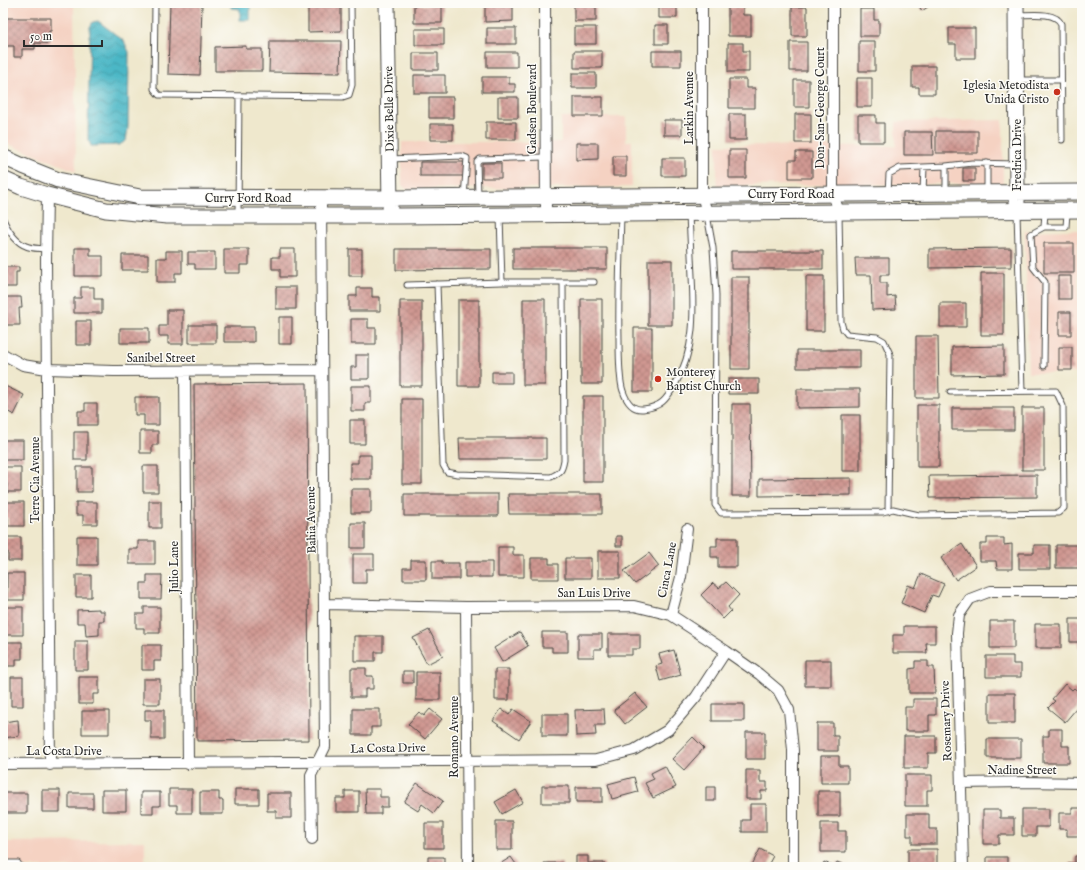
<svg xmlns="http://www.w3.org/2000/svg" width="1085" height="870" viewBox="0 0 1085 870" font-family="'IM FELL English',serif">
<style>
.built{fill:#f5d2c2}
.water{fill:url(#water-waves);stroke:#3b7178}
.building{fill:url(#building-cross-hatch)}
.lines{fill:none;stroke-linecap:round;stroke-linejoin:round}
.lane-casing{stroke:#484743;stroke-width:7}
.street-casing{stroke:#484743;stroke-width:12}
.secondary-casing{stroke:#484743;stroke-width:17}
.lane{stroke:#fff;stroke-width:5}
.street{stroke:#fff;stroke-width:10}
.secondary{stroke:#fff;stroke-width:15}
.poi-dot{fill:#c8321e;stroke:#fdfcf7;stroke-width:1.5}
.labels{text-anchor:middle;stroke-width:3;stroke-linejoin:round;paint-order:stroke}
.poi-label{font-size:12px;fill:#2b2b2b;stroke:#fdfcf7;text-anchor:end}
.street-label{font-size:12px;fill:#2b2b2b;stroke:#fdfcf7}
</style>
<defs>
<pattern id="water-waves" width="16" height="10" patternUnits="userSpaceOnUse"><rect width="16" height="10" fill="#4bb7c6"/><path d="M0 5q4-4 8 0t8 0" fill="none" stroke="#3f95a1"/></pattern>
<pattern id="building-cross-hatch" width="8" height="8" patternUnits="userSpaceOnUse"><rect width="8" height="8" fill="#d09892"/><path d="M0 0l8 8M0 8l8-8" fill="none" stroke="#a97c77"/></pattern>
</defs>
<rect width="100%" height="100%" fill="#fdfcf7"/>
<filter id="ink" filterUnits="userSpaceOnUse"><feTurbulence type="fractalNoise" baseFrequency=".025" numOctaves="2"/><feDisplacementMap in="SourceGraphic" scale="8" xChannelSelector="R" yChannelSelector="G"/><feConvolveMatrix kernelMatrix="1 2 1 2 8 2 1 2 1" color-interpolation-filters="sRGB"/></filter>
<filter id="wash" filterUnits="userSpaceOnUse"><feTurbulence type="fractalNoise" baseFrequency=".012" numOctaves="4" result="noise"/><feDisplacementMap in="SourceGraphic" scale="16" xChannelSelector="R" yChannelSelector="G"/><feGaussianBlur stdDeviation="0.9" result="paint"/><feColorMatrix in="noise" values="0 0 0 0 0 0 0 0 0 0 0 0 0 0 0 0 0 1.4 0 .05"/><feComposite in="paint" operator="in"/></filter>
<g filter="url(#wash)">
<rect width="100%" height="100%" fill="#efe8cd"/>
<path class="built" d="M3,3H74L76,171L3,142Z
M561,117H626V141H632V187L406,189L402,185V142H561Z
M1003,120V183L717,186V145L896,146V122Z
M1078,230L1079,373H1028L1025,231Z
M145,841V867H3V842Z"/>
<path class="water" d="M231,3H250V20H240V9L231,8Z
M98,21L124,41L129,52L128,127L126,141L119,145L91,146L88,138L90,27L93,22Z"/>
<g id="blocks">
<path class="building" d="M170,3L202,4L200,75L168,74Z
M308,3H341V31L308,32Z
M650,3H677V18H659V5H650Z
M917,3H931L932,4L922,11Z
M485,4H513V21L485,22Z
M574,4H596V21H574Z
M414,5H442V23H414Z
M728,7H743V15H751V36H728Z
M792,7H807V36H792Z
M860,9H874V20H879V36H860Z
M3,18H51V31H49L50,43H35V49H22V57H14V46H3Z
M655,25H668V44H655Z
M574,27H596V44H574Z
M487,28H516V44H487Z
M949,28H975V58H956V44H949Z
M415,29H444V45H415Z
M270,41H341L340,73L269,72Z
M859,41H875V71H859Z
M790,42H807V71H790Z
M728,43H743V51H749V72H728Z
M246,46V49H262V71H215V47Z
M574,51H602V68H574Z
M652,51H681V66H652Z
M487,52H517V67H487Z
M413,53H438V70H413Z
M912,66H935V94H919V87H912Z
M572,73H596V88H572Z
M414,75H445V93H414Z
M482,77H509V84H515V92H482Z
M857,78H872V107H857Z
M729,79H746V88H755V108H729Z
M794,80H809V107H794Z
M429,97H453V118H429Z
M498,97H518V118H498Z
M574,97H603V116H574Z
M729,114H746V140H729Z
M795,114H811V143H795Z
M858,115H876V123H884V142H858Z
M664,120H682V135H664Z
M486,122H516V140H486Z
M430,124H453V140H430Z
M936,131H978V153H936Z
M904,132H932L933,155H904Z
M576,143H598V159L576,160Z
M729,150H746V178H729Z
M796,152H812V178H789V160H796Z
M613,156H626V176H613Z
M662,158H685V176H662Z
M420,162H464V176H420Z
M482,163H501V178H482Z
M963,168H975V181H963Z
M1044,243H1074V273H1044Z
M75,248H90V256H103V276H75Z
M513,248H607V269H513Z
M1011,248V267L929,268V249Z
M224,249H249V265H240V273H224Z
M280,249H295V277H280V269H272V257H280Z
M349,249H362V276H349Z
M396,249H491V269L396,270Z
M166,251H182V273H175V282H157V258H166Z
M731,251H823V269H731Z
M188,252H215V269H195V264H188Z
M122,255H148V270H122Z
M855,258H889V275H880V283H887V297L895,296L896,309L872,310L871,275H856Z
M648,260H672V325H648Z
M4,267H19V272H16V287H4Z
M981,273H1004V335H981Z
M806,276H824V331H806Z
M1058,276H1071V299H1058Z
M731,277H749V369H731Z
M81,287H94V299H102V313H74V298H81Z
M276,287H296V309H276Z
M357,288H372V297H380V311H349V296H357Z
M5,297H21L22,308H19L20,325H5V314H3V303Z
M523,299H545V385H523Z
M581,299H602V384H581Z
M458,300H479V386H458Z
M400,301H422V386H400Z
M940,303H966V327H940Z
M167,310H183V344H168V336H159V326H167Z
M1059,312H1071V335H1059Z
M279,317H292V344H279Z
M351,319H368V328H376V344H351Z
M76,321H91V345H76Z
M189,325H216V343H189Z
M224,327H254V342H224Z
M120,328H149V343H120Z
M634,328H652V392H634Z
M916,336H938L939,398H916Z
M1004,346V374L952,375V347Z
M1059,347H1072V370H1059Z
M797,350H860V368H797Z
M356,355H369V379H351V367H356Z
M492,372H512V383H492Z
M728,379H759V394H728Z
M307,383L309,740L197,741L194,384Z
M3,385L24,395L14,415L3,409Z
M351,386H371V403H365V411H351Z
M797,389H860V407L797,408Z
M583,396H603V482H583Z
M135,397H159V425H144V415H135Z
M402,399H422V484H402Z
M85,403H97V425H78V411H85Z
M732,404H750L751,496H732Z
M917,405H939V467H917Z
M952,408H1014V430H952Z
M1022,408H1044V470H1022Z
M842,415H860V471H842Z
M350,420H365V444H350Z
M140,431H158V445H152V453H140Z
M74,432H87V460H74Z
M459,438H546V459H460Z
M3,440H23V460H3Z
M358,455H371V479H350V463H358Z
M143,466H158V492H143Z
M3,467H21V492H7V484H3Z
M77,467H92V492H77Z
M1037,475V497L930,498L929,476Z
M851,478V495L759,496V479Z
M351,489H371V513H351Z
M404,494H498V516H404Z
M508,494H602V514H509Z
M149,501H161V528H149Z
M3,502H24V526H8V518H3Z
M76,502H97V524H83V515H76Z
M351,523H365V548H351Z
M77,536H97V565H77Z
M616,536H622V546H616Z
M3,537H21V561H8V552H3Z
M717,538H737V567H718V557H711V546H717Z
M987,538H1004V545L1012,544V569H997L996,561H980V544H987Z
M138,541H155V564H129V549H138Z
M962,544L976,566L956,580L941,558Z
M1034,545H1050V569H1019V553H1034Z
M1056,545H1082V568H1056Z
M498,547H513V555H524V577H498Z
M598,551H620V578H598Z
M649,553L659,566L635,584L624,571Z
M353,554H374V569H366V583H353Z
M531,558H549V564H558V579H531Z
M565,558H591V578H565Z
M411,560H426V580H403V568H411Z
M432,561H442V563H459V579H432Z
M465,562H492V577H465Z
M7,573H24V600H7Z
M921,574L944,584L938,597L932,595L924,613L901,603L908,585L915,588Z
M76,575H91V597H76Z
M147,575H162L161,599H141V583H147Z
M726,582L739,595L728,607L731,611L723,619L701,595L713,583L719,588Z
M3,607H23V635H3Z
M144,607H160V633H144V628H136V614H144Z
M99,609V611H104V621H99V635L86,636L85,623H77V610Z
M1070,619H1082V648H1079V642H1070Z
M990,621H1014V648H990Z
M1035,624H1061V648H1035Z
M904,626H935V643H926L927,653H893V635H904Z
M429,630L443,656L427,664L413,638Z
M520,632L528,646L502,662L494,648Z
M542,632H568V652H552V647H542Z
M578,634H602V649H594V657H578Z
M608,634H640V649H632V655H608Z
M354,636H383V652H375V661H354Z
M75,641H88V670H75Z
M3,642H22V659H16V666H3Z
M142,645H161V661H154V670H142Z
M674,650L681,675L660,681L656,666L662,664L659,654Z
M986,656H1013V664H1021V677H986Z
M805,660H831V686H805Z
M915,661H928V667H934L935,693H909V669L915,668Z
M351,668H366V676H373V689H365V697H351Z
M495,669H509V700H495Z
M403,671H413V683H403Z
M416,672H440V700H416Z
M11,677H23V706H11Z
M79,677H99V694H93V704H79Z
M143,679H160V704H143Z
M1065,684L1072,690L1074,688L1082,695V702L1065,722L1048,708L1055,701L1052,699Z
M635,693L647,707L625,724L614,710Z
M989,693H1015V723H989Z
M913,699H936V715H929V731H905V707H913Z
M712,704H744V721H712Z
M353,709H380V727H371V735H353Z
M430,709L442,719L425,739L408,724L419,712L424,716Z
M501,709L509,715L513,709L531,721L519,739L493,721Z
M604,709L605,725H595L596,735L576,736L575,710Z
M145,710H164V739H151V720H145Z
M82,711H109V734H82Z
M542,714H567V736H542Z
M18,720L19,736L3,738V722Z
M817,723H833V736H838V751H817Z
M1049,729H1062V746H1069V763H1043V736H1049Z
M746,732H765V759H746Z
M904,736H936V753H928V768H904Z
M693,737L704,748L684,770L672,759Z
M987,739H1021V758H987Z
M821,756H839V766H848V783H821Z
M665,766L676,787L653,798L645,783L654,779L651,773Z
M746,770H760V782H767V791H761V799H746Z
M905,775H932V790H927V806H905Z
M634,777L638,792L612,799L608,784Z
M417,783L443,801L434,813L422,804L418,811L404,802Z
M542,786H569V803H542Z
M576,787H602V802H576Z
M706,787H715V801H706Z
M169,789H192V813H177V805H169Z
M235,789H259V804H235Z
M365,789H380V797H388V807H381V814H366Z
M42,790H60V812H42Z
M102,790H126V811H102Z
M516,790L523,802L502,814L495,802Z
M345,791H359V812H336V798H345Z
M818,791H840V816H818Z
M141,792H160V806H153V813H141Z
M200,792H219V800H223V814H200Z
M3,793H27V813H3Z
M69,793H93V808H69Z
M267,793H291V818H276V811H267Z
M750,804H766V832H742V820H750Z
M1072,808H1082V836H1067V829H1059V813H1072Z
M1022,809H1049V827H1036V836H1022Z
M983,810H1000V818H1014V835H999V844H983Z
M907,814H929V829H937V844H912V836H907Z
M496,821H512V850H496Z
M425,823H443V848H425Z
M821,823H838V831H846V852H821Z
M760,849L773,856L767,867H751Z
M908,849H937V865L908,867Z
M576,856H588V863H604V867H576Z
M1075,856H1082V867H1069V863H1075Z
M428,857H444V867H420V865H428Z
M511,857L518,867H495Z
M987,857H1007V867H987Z
M824,862L835,867L837,862L850,867H822Z
M544,863H562V867H544Z
M676,864H690V867H676Z
M709,865H735V867H709Z"/>
</g>
</g>
<g filter="url(#ink)">
<use href="#blocks" fill-opacity="0" stroke="#484743" stroke-width="1"/>
<g class="lines">
<defs>
<path id="lane" d="M155,3L154,89L159,95L343,97L349,95L352,85L351,3
M1018,15C1029,15 1056,11 1061,24L1062,140
M1018,80H1061
M390,159L462,156L467,158L464,197
M923,192L924,167
M946,192V166L972,163L1016,164
M987,192V163
M888,193L889,174L900,168L946,166
M478,196L477,162L480,159L545,157
M1017,212L1022,391
M1045,212L1044,227H1066L1067,213
M839,213L841,322L843,329L847,334L877,337L884,341L890,354L888,511
M238,215L239,96
M621,215C620,256 618,298 619,339C619,352 619,380 623,391C626,400 632,410 643,409C661,407 666,400 675,385C695,350 694,315 692,276C691,256 690,236 689,215
M707,215L713,248L716,295L715,505L721,513L883,512L893,509L919,515L1058,513L1064,508L1063,406L1056,391L950,392
M500,216L502,282
M3,219C8,230 15,242 26,246C32,249 40,248 46,249
M1044,227L1031,234L1033,267L1045,282L1044,366
M437,284L443,465L447,472L457,474L551,477C561,472 562,471 564,460L563,282
M407,285L502,282H594
M3,863H18L20,867"/>
<path id="street" d="M545,3L546,215
M702,3V195L707,213
M833,3V194L839,212
M47,195L46,260L50,765
M3,354L23,365L47,369L114,371L322,370
M185,371L188,764
M325,604L466,607L634,606L671,615L726,651L759,674L778,690L789,710L793,750V867
M466,607L468,867
M671,615L681,577L687,529
M3,764L596,760L634,750L668,730L696,697L726,651
M961,783L1026,782L1082,783
M312,839L311,775L325,747L321,198
M963,867L957,633L959,615L970,599L991,591H1082"/>
<path id="secondary" d="M387,3L390,207
M1016,3L1017,202
M3,157L23,166L58,180L140,197L390,198L1082,192
M3,179L21,187L47,195L106,210L167,216H399L1082,210"/>
</defs>
<use href="#lane" class="lane-casing"/>
<use href="#street" class="street-casing"/>
<use href="#secondary" class="secondary-casing"/>
<use href="#lane" class="lane"/>
<use href="#street" class="street"/>
<use href="#secondary" class="secondary"/>
</g>
</g>
<g class="poi-dot">
<circle cx="1057" cy="92" r="4"/>
<circle cx="658" cy="379" r="4"/>
</g>
<g class="labels">
<g class="poi-label">
<text x="1049" y="89">Iglesia Metodista<tspan x="1049" dy="14">Unida Cristo</tspan></text>
<text x="666" y="376" text-anchor="start">Monterey<tspan x="666" dy="14">Baptist Church</tspan></text>
</g>
<g class="street-label">
<text transform="translate(689 108) rotate(-90)" y="4">Larkin Avenue</text>
<text transform="translate(820 108) rotate(-90)" y="4">Don-San-George Court</text>
<text transform="translate(389 109) rotate(-91)" y="4">Dixie Belle Drive</text>
<text transform="translate(532 109) rotate(-90)" y="4">Gadsen Boulevard</text>
<text transform="translate(1017 155) rotate(-90)" y="4">Fredrica Drive</text>
<text x="791" y="198">Curry Ford Road</text>
<text x="248" y="202">Curry Ford Road</text>
<text x="161" y="362">Sanibel Street</text>
<text transform="translate(35 480) rotate(-90)" y="4">Terre Cia Avenue</text>
<text transform="translate(311 520) rotate(-91)" y="4">Bahia Avenue</text>
<text transform="translate(174 567) rotate(-90)" y="4">Julio Lane</text>
<text transform="translate(667 570) rotate(-79)" y="4">Cinca Lane</text>
<text x="594" y="597">San Luis Drive</text>
<text transform="translate(946 721) rotate(-92)" y="4">Rosemary Drive</text>
<text transform="translate(454 737) rotate(-90)" y="4">Romano Avenue</text>
<text transform="translate(388 748) rotate(-1)" y="4">La Costa Drive</text>
<text x="64" y="755">La Costa Drive</text>
<text x="1022" y="774">Nadine Street</text>
</g>
</g>
<rect width="1085" height="870" fill="none" stroke="#fdfcf7" stroke-width="16"/>
<path d="M24 40v6h78v-6" fill="none" stroke="#2b2b2b" stroke-width="2"/>
<text x="30" y="40" font-size="12" fill="#2b2b2b" stroke="#fdfcf7" stroke-width="3" paint-order="stroke">50 m</text>
</svg>
